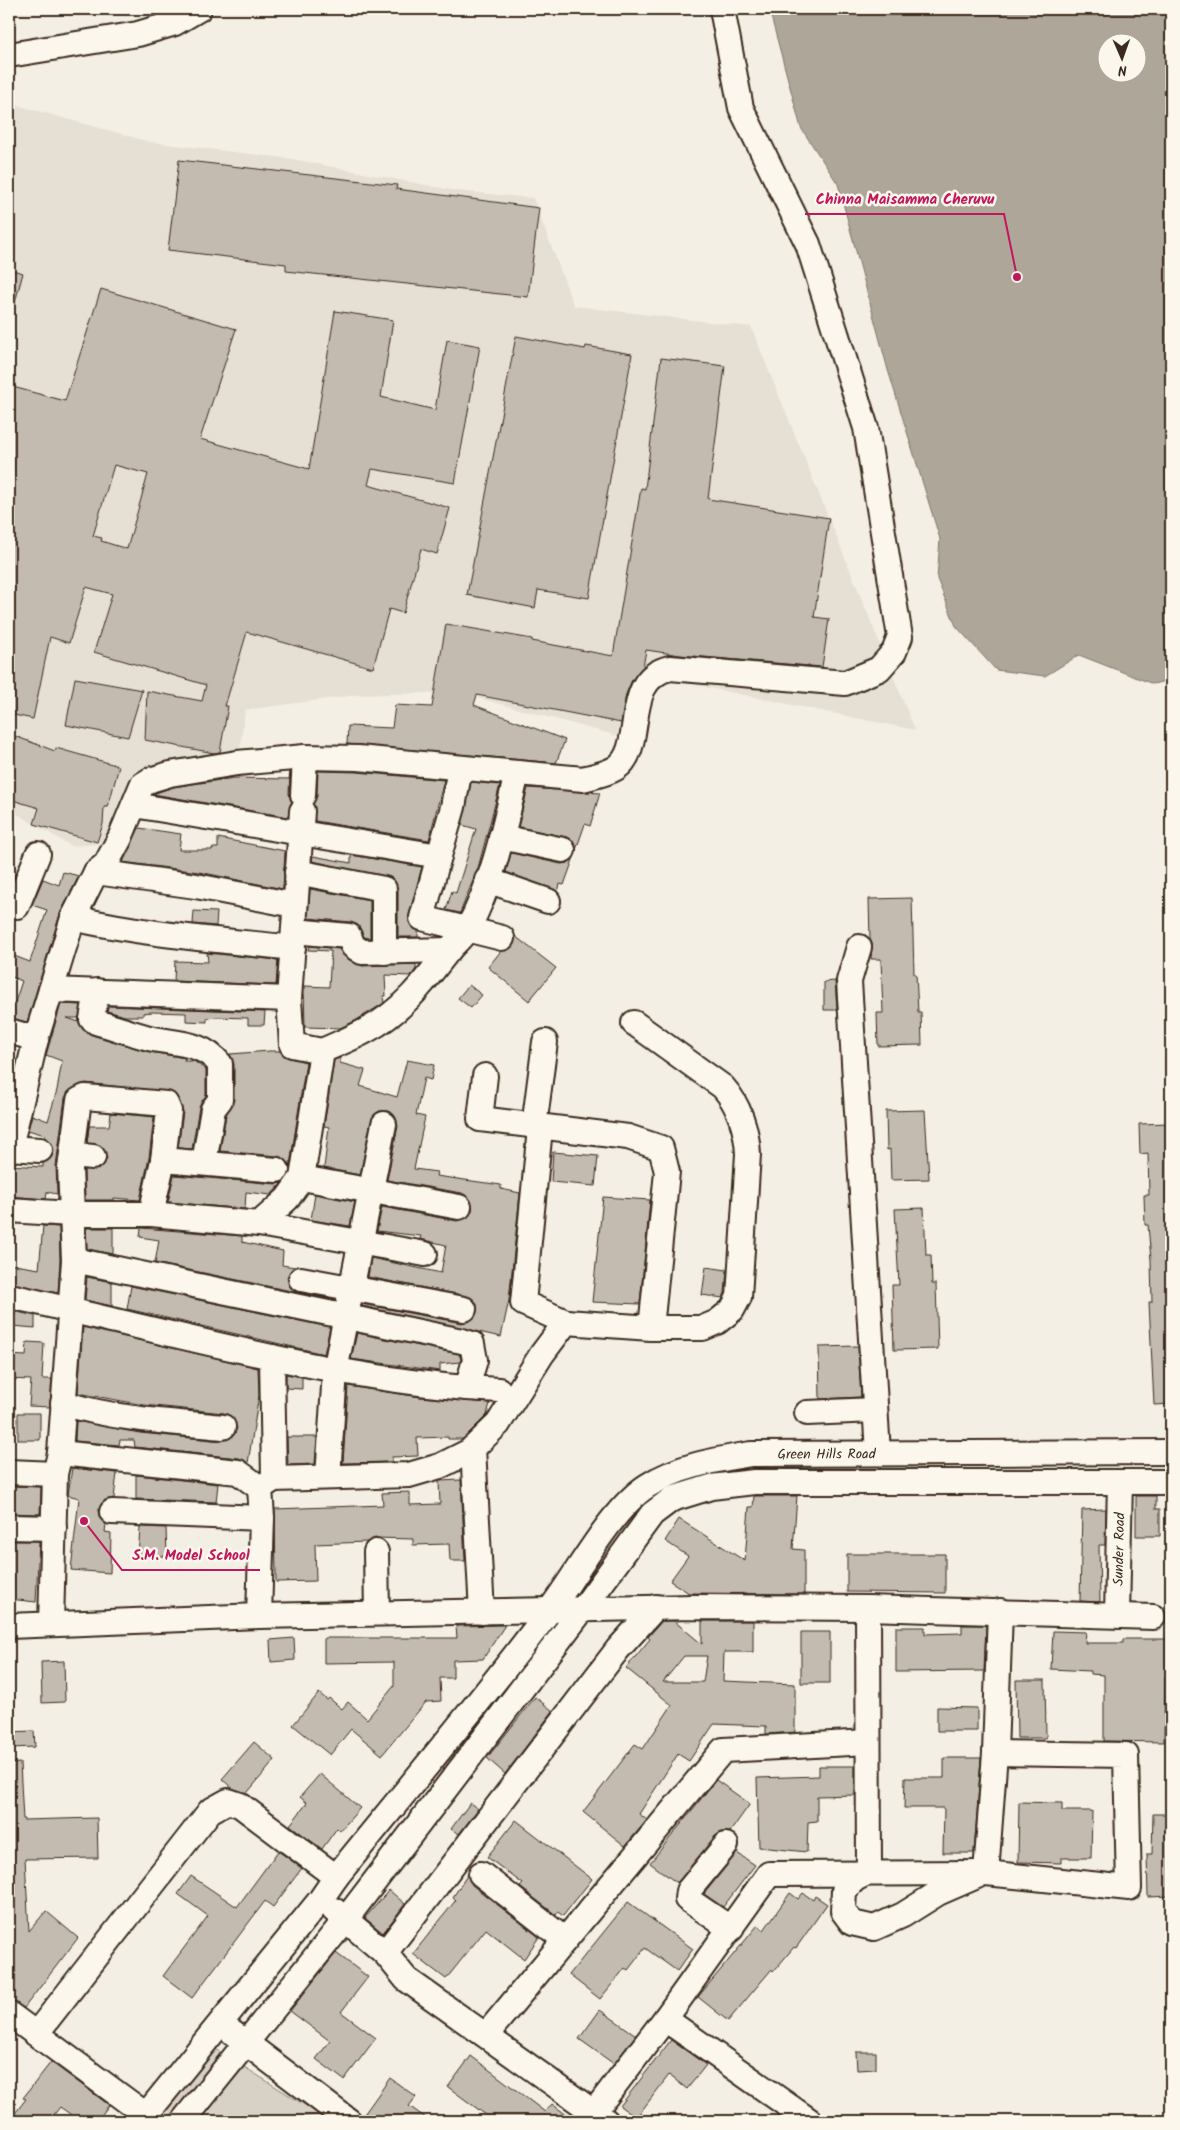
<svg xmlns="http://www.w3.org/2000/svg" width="1180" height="2130" viewBox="0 0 1180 2130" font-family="Kalam,sans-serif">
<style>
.built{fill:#e5dfd4}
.green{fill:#d8d1c6;stroke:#8a7e72}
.water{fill:#afa69a;stroke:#817468;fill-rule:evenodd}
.building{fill:#c3bbb0;stroke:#3b2a1e;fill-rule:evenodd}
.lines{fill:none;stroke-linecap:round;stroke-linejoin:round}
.minor-casing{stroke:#3b2a1e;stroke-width:28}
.minor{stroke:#fbf7ec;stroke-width:24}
.labels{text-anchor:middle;stroke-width:5;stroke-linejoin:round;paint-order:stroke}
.street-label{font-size:14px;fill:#3b2a1e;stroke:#fbf7ec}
.leader{fill:none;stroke:#c2185b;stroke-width:2}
.callout-dot{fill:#c2185b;stroke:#fbf7ec;stroke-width:2}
.callout-label{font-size:15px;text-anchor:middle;font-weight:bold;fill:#c2185b;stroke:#fbf7ec;stroke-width:5;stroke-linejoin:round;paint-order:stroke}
</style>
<rect width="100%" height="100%" fill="#f3efe4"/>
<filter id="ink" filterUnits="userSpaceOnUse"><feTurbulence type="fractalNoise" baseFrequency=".02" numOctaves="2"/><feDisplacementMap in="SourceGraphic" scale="10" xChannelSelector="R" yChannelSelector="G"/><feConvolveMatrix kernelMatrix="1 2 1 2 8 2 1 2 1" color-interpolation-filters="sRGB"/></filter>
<g filter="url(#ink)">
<path class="built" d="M9,103L150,142L292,159L456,191L533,198L574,306L751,327L915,730L656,677L640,742L456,692L357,695L245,710L240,749L142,779L116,843L71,846L9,809Z"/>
<path class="green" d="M209,2045L321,2115L246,2121H154Z"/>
<path class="water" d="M769,9H1171V680L1153,684L1079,655L1045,676L996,670L956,626L937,579L940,539L888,370L838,184L801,128ZM1108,42H1138V72H1108Z"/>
<path class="building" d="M179,160L397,185L396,189L539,208L528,297L286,271V264L168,250Z
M9,269L23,273L13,310H9Z
M101,289L236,329L200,439L309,469L335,311L393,320L381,397L435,410L447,340L480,346L455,483L372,469L368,485L450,508L437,554L421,549L403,613L389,609L373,668L247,632L225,706H228L220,752L214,753L145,740L147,691L202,701L206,685L94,652L112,594L86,587L69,643L50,637L33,719L9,714V386L65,401ZM114,465L148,474L127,549L101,541L102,538L93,536Z
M516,336L585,349L586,346L632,354L589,598L538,590L535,608L467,595Z
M661,358L725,366L708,499L829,518L814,617L829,619L822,667L680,655L646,650L643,667L632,680L626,694L621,723L477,695L474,705L565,740L556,763L347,744L348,726L392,728L395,705L432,707L446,624L532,639V641L613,656L641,488L645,489Z
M75,678L142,690L128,737L66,725Z
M9,734L55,751L56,748L119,766L108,807H104L103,824L97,842L34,824L39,808L9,799Z
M318,771L357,772L444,780L429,840L315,821L313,804L317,796Z
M290,772L289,794L292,802L288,817L153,794L173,787L234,778L289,779Z
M471,782L500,785L478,868L460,913L446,910L452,891L456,893L476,829L462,825Z
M528,788L600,793L590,826L585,824L576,850L572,840L566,837L518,827Z
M139,828L181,834L179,850H212V848H218V838L285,851L283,889L199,872L123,862Z
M511,853L561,864L568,863L574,857L564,885L560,884L558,892L506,872Z
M351,855L422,867L409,915V922L418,931V937H398V889L392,878L312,861L313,856L351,863Z
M63,872L79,876L60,914L27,1022L9,1018V1004L14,1005L22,981L9,976V954L30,962L47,910L32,905L43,879L59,885Z
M310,889L370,900V938L364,937L358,925L351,922L308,918Z
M912,898L914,974H916L918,1012H921L922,1045L878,1046L877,1013H883L881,959H871L872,944L870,940L869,899Z
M194,911L217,912L216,926L193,924Z
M515,936L556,968L529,1001L488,967L501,951L512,947Z
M309,946L339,949L345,957L362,966L416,964V969L411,976L385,975L386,996H383L384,1003L355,1021L340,1028L305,1027L304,986L329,987L331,951L308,950Z
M207,953L278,960L276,985L174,981L175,961L208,962Z
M835,981L837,1010H824V982Z
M469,985L482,995L471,1008L458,998Z
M61,1004L81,1005L79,1018H67L79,1022L83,1030L92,1035L145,1051L185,1058L184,1061H194L206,1070V1095L199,1107L192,1149L178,1148L183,1112L179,1099L174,1093L86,1083L79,1085L68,1092L65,1098L56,1166L57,1194L47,1192L46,1199L9,1196V1165L43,1167V1163L51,1158L54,1151L52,1144L45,1137V1135L28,1130L32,1115L48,1121L57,1090L62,1061L46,1055Z
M108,1006L265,1012L264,1025H248V1018L217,1017L207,1018V1022L186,1021V1013L152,1012L143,1013V1016H125L107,1011Z
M270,1051H280L289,1058L306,1062L290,1165L285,1159L278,1156L220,1151L226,1115L234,1100V1064L230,1054Z
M340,1058V1063L365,1070L360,1086L397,1097L407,1060L434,1065L431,1080L424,1078L416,1115L425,1117L414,1169L437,1172L436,1176L501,1185V1189L520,1193L509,1300L501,1337L362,1306V1304L462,1323L474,1318L477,1312V1305L473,1299L467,1296L368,1277L371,1258L441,1273L446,1245L420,1239L421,1236L377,1231L382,1207L457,1221L469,1216L472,1210V1203L468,1197L462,1193L387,1180L398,1126L393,1114L387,1111H379L371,1121L360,1175L324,1168L329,1127L324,1126L334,1060Z
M925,1110L929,1179L891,1180L890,1149L887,1150L886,1111Z
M111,1113L154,1117L149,1158L140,1200L114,1198V1200H85L84,1170L99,1169L104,1165L107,1158L101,1146L87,1143L89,1126H109Z
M1171,1123V1404L1154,1405L1149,1302H1152L1151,1260L1148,1225H1145L1144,1195H1149L1148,1153L1140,1154L1139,1124Z
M553,1152L598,1156L595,1186L551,1182Z
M174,1175L276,1184L282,1183L271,1195L246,1192L245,1209L168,1202Z
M315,1194L355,1202L350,1226L311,1220Z
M603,1197L650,1200L640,1304L592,1302Z
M924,1208L926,1255H931L932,1284H936L938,1349L894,1350L892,1285H899L895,1209Z
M43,1226L59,1227L60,1260L58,1293L9,1283V1264L39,1269Z
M86,1228H113V1254L87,1249Z
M141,1228L242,1236V1242L283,1251L282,1265L295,1267L287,1277L292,1289L335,1300L155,1263L159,1240L140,1237Z
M706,1267L727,1270L725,1293L723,1298L702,1295Z
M87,1277L112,1282V1306L85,1300Z
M131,1286L330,1327L324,1354L127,1309Z
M13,1311L35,1316V1328L12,1326Z
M83,1327L258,1368L259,1395L248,1463L239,1458L135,1447L134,1440H120L119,1445L75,1441L76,1421L140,1433L222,1441L234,1435L237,1428L231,1416L224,1413L144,1405L78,1393Z
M357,1333L459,1354L461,1359L460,1362L440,1364V1371L351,1359Z
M27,1342L44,1343L42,1379H52L50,1407L29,1406L31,1380L9,1379V1355L26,1356Z
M858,1346L861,1397L820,1399L819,1347Z
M286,1374L302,1377V1389L286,1388Z
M348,1386L421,1397L490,1403L487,1415L463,1439H448V1437L417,1438L418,1456L392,1457V1462L343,1463Z
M18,1413H40V1440H18Z
M287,1437H317L315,1464L288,1465Z
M72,1468L117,1473L114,1498L105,1500L98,1511L100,1519L106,1524L105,1532L111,1533L110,1573L71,1570L79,1498L68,1495Z
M136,1475L218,1484L216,1502L136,1499Z
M461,1480L465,1561H450L449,1544L413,1545V1539L375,1538L367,1542L315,1544L316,1581L276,1582L275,1509L383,1505L382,1493L410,1492V1505L440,1504L439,1481Z
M9,1486L41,1487L40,1514L9,1513Z
M754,1496H797L793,1549L804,1550V1594L689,1593L670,1581L688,1556L665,1541L679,1519L745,1561L749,1507H753Z
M1136,1496H1156V1509H1160V1536H1136Z
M1106,1509L1105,1545H1099L1100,1602L1080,1601L1082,1510Z
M140,1527L166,1528L167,1556L138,1557Z
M10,1541H39L36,1602L9,1599Z
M847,1554H945V1593L847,1592Z
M662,1621H674L702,1644V1621H753V1652H724L723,1681L795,1684V1732L766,1734V1726L714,1724L689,1761L678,1754L639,1814L647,1820L625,1846L583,1812L635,1744L643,1749L672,1705L626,1668L650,1639L648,1637ZM684,1656H707L703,1682H663Z
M505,1625L483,1659L453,1660V1678H440L441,1701L426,1702L382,1755L351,1729L330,1755L293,1725L319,1693L327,1700L329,1698L342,1709L348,1702L367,1719L394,1686V1662L324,1663V1638H457L456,1626Z
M962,1625H986L984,1671L896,1672V1627H925V1634L962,1633Z
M1053,1631L1086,1632L1085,1643H1123V1639H1168V1646L1171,1645V1677H1165L1164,1742L1104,1741V1675L1090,1674V1671L1051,1669Z
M801,1632H830V1683H801Z
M294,1638L295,1660L271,1662L270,1640Z
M64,1661L65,1702L42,1703L41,1662Z
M1016,1680H1045L1046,1738H1017Z
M535,1697L553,1711L505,1774L487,1758Z
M937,1707L977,1708V1731H937Z
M34,1731L35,1747L9,1748V1732Z
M254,1742L275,1760L247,1793L232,1788L222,1779Z
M944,1758H981L974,1853H943L944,1808H904L905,1778H944Z
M20,1763L23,1820L97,1818L98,1858L25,1859L29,1931L46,1911L78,1938L24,2008L9,1998V1764Z
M819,1766H855V1795L817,1796V1821L808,1822L807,1852L759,1847L757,1778L819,1776Z
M320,1774L360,1808L340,1831L337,1828L322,1849L290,1825L307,1803L300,1797Z
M716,1780L750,1804L730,1832H722L715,1836L677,1883L650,1863Z
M1019,1802L1062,1803V1811H1092L1091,1858H1061V1863L1018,1862Z
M470,1803L478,1809L459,1834L451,1829Z
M1153,1814H1171V1896L1148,1897L1147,1854H1152Z
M516,1820L592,1879L563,1916L558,1912L556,1915L520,1887L523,1884L487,1857Z
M278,1851L302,1868L273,1907L265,1901L192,1998L163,1976L208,1916L178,1894L191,1876L237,1907Z
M737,1853L755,1865L723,1907L704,1894Z
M468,1874L472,1885L539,1937L524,1959L486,1929L446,1979L413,1954L456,1900L453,1897Z
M389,1890L405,1904L383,1933L365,1918Z
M790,1893L798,1899L803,1893L813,1900L815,1896L827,1904L796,1948L794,1947L773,1972L771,1970L728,2021L698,1997L758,1925L764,1930Z
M628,1902L693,1949L677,1971L645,1948L628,1970L625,1968L600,1999L569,1975Z
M336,1953L368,1977L341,2012L376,2038L344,2080L316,2059L330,2041L290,2011Z
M600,2010L636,2035L614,2064L579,2039Z
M671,2040L706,2065L687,2089L669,2075L636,2118L620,2106Z
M856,2052H876V2069L857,2070Z
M471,2056L545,2112L552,2104L575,2121H494L448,2087Z
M51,2062L109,2105L97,2121H80L60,2107L49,2121H9L26,2099L23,2098Z
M390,2078L416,2097L409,2106L430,2121H376L365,2113Z"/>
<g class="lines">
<defs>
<g id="minor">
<path d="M9,55L138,34L175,23L199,9"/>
<path d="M303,795L305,757"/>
<path d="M134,805L439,856L422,918L502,938"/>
<path d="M302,811L289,999L292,1045L322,1051"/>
<path d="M501,837L563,850"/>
<path d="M439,856L453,807L460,768"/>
<path d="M96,872L196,886L294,905"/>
<path d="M297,872L384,889V952"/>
<path d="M487,880L548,901"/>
<path d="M17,906L38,854"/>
<path d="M73,918C146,935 219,940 293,948"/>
<path d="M294,931L349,936L353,946L362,952L449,950"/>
<path d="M859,947L849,981L878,1453"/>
<path d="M51,990L289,999"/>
<path d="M97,991L92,1019L96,1022C113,1027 131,1033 149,1038C175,1044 201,1041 220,1064V1100L213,1109L204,1163"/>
<path d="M9,1031L36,1039"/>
<path d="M485,1076L480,1119L628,1137L661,1148L667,1172L651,1328"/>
<path d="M534,1127L545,1042"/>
<path d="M540,1128L523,1303L566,1322"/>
<path d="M9,1148L40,1150"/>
<path d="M9,1151L36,1039L73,918L96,872L106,864L120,838L142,785L150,780L170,774L237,763L305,757L358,758L583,779C594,776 606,774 616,768C647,748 620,679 670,668L845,683L879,669L894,652L900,637L866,428L808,244L741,108L722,9"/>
<path d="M72,1155L93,1157"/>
<path d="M302,1178L459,1207"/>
<path d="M9,1210L71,1214H151L259,1224L425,1254"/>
<path d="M151,1214L163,1160L277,1170"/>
<path d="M259,1224L287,1199L302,1178L322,1051C337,1044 353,1038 367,1030C402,1012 425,981 448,951C454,943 463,937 468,928C493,883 505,824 517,773"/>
<path d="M301,1279L464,1309"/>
<path d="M9,1296C46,1303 83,1314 120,1322C235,1349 349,1378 467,1388L475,1360L472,1344L462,1341L74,1260"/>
<path d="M272,1357L274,1479"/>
<path d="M467,1388L499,1390"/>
<path d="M63,1403C114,1419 169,1422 223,1427"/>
<path d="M807,1413L875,1410"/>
<path d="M473,1448L482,1612"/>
<path d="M60,1453L238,1472L260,1488"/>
<path d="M9,1472L55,1474"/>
<path d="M328,1477L335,1371L384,1124"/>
<path d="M112,1512L262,1518"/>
<path d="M9,1527L54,1528"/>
<path d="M376,1552L377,1613"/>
<path d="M868,1608L869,1872"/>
<path id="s1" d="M1117,1614L1120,1483"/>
<path d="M259,1616L262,1518L260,1488L274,1479L409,1475L440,1466L470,1451L498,1424L542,1354L566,1322L651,1328H703L717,1322L732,1310L739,1297L748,1154C747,1130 739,1105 723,1087L634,1023"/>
<path d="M51,1624L55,1474L60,1453L74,1260L70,1168L79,1100L85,1097L166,1104L169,1111L163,1160"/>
<path d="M9,1626L259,1616L693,1607L868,1608L1153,1617"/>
<path d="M726,1845L688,1891L687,1899L731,1929"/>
<path d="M869,1872L855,1879L844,1890L843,1911L852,1923L874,1928L903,1915L938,1893L977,1876"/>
<path d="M986,1873L995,1753L1000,1611"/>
<path d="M481,1874L565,1940"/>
<path d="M334,1910L385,1953L406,1979L606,2121"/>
<path d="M385,1953L618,1649L656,1607"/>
<path d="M9,2014L146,2115"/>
<path d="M665,2019L810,2121"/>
<path d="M233,2033L349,2121"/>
<path d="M36,2034L210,1811L228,1801L240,1805L336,1877"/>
<path d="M486,2035L723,1750L868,1742"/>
<path d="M594,2112L665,2019L769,1874L986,1873L1129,1888L1126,1755L995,1753"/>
<path id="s2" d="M141,2121L321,1899L336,1877C407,1789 481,1702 549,1611C576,1576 611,1509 647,1486C678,1466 715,1460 751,1454L1171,1452"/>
<path d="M183,2121L346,1919L582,1610L652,1514L672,1499L711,1487L754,1482H1171"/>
</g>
</defs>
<use href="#minor" class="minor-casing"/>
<use href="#minor" class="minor"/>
</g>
</g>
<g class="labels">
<g class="street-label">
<text dy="5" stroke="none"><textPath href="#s2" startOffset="998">Green Hills Road</textPath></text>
<text dy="5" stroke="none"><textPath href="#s1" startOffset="65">Sunder Road</textPath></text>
</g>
</g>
<path class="leader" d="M1017 277L1004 214H805M84 1521L122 1570H260"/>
<g class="callout-dot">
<circle cx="1017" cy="277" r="5"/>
<circle cx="84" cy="1521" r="5"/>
</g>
<g class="callout-label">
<text x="905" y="204">Chinna Maisamma Cheruvu</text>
<text x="191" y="1560">S.M. Model School</text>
</g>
<rect width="1180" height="2130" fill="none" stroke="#fbf7ec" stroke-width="30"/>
<rect x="15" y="15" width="1150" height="2100" fill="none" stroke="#3b2a1e" stroke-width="2" filter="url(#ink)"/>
<g transform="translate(1122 58) rotate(178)"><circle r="24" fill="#fbf7ec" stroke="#aea59a"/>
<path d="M0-4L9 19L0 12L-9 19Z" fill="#3b2a1e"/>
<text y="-8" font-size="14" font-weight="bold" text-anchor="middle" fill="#3b2a1e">N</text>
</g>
</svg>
